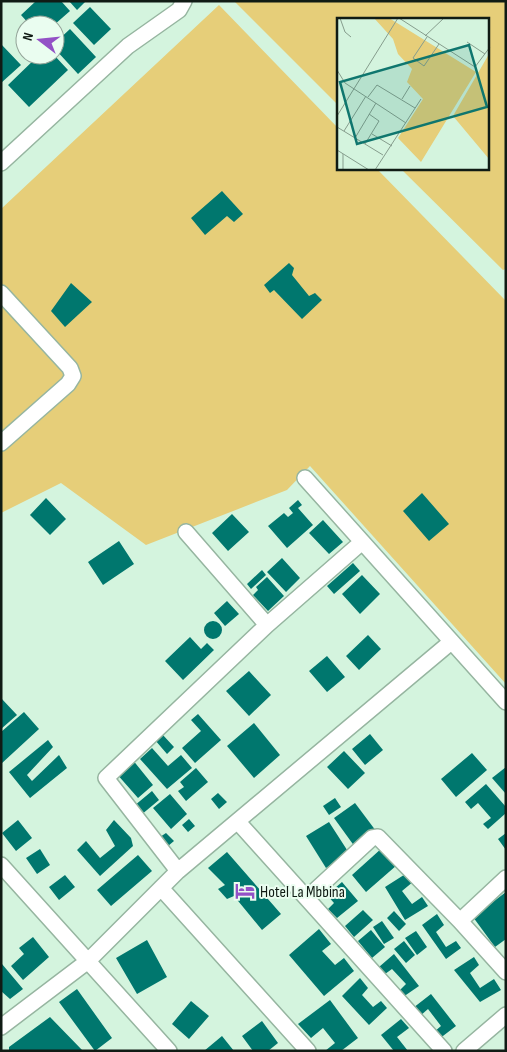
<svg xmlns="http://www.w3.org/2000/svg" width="507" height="1052" viewBox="0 0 507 1052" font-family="'Sofia Sans Condensed',sans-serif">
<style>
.green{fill:#e6ce79}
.building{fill:#00776e}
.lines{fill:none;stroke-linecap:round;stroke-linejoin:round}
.minor-casing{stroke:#96b5a0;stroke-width:18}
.minor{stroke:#fff;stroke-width:15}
.labels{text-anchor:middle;stroke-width:4;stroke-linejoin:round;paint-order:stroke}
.poi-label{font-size:16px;fill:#101b14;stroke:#eafdf0;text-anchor:start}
.inset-road{fill:none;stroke:#869d8d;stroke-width:1}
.view{fill:#0f766e;fill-opacity:0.15;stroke:#0f766e;stroke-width:2.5}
.inset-edge{fill:none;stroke:#101b14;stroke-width:2.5}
</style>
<rect width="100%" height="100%" fill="#d4f4de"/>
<path class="green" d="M234,1H506V269L503,270L401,169H488V19H338V105Z
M219,5L338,128V169H377L506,301V684L310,466L287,490L146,545L61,483L1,513V209Z"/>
<path class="building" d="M36,1H61L70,11L54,25H30L21,15Z
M69,1H86L77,10Z
M90,7L111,29L94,45L73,23Z
M70,29L96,57L78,74L55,49V43Z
M1,44L21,65L1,83Z
M39,55H54L68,70L29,107L8,85Z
M222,191L243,214L234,222L227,216L205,235L191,218Z
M289,263L294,268L292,275L309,296L315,293L322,300L302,319L274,290L270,293L264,285Z
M71,283L92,302L65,327L51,311Z
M422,493L449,524L429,541L403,511Z
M46,498L66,519L50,535L30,515Z
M298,500L302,505L298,508L313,525L287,548L268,526L284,513L288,517L293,513L289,508Z
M232,514L249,532L228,551L212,533Z
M323,520L343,542L329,554L309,533Z
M119,541L134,564L103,585L88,562Z
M282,558L300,578L286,592L267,572Z
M353,563L360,571L334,594L327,586Z
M262,570L266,575L251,589L247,584Z
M362,575L380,594L360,614L342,594Z
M267,577L284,596L268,611L253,595L258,590L256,587Z
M227,601L239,614L225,626L214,613Z
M204 630a9 9 0 1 1 18 0a9 9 0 1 1-18 0Z
M368,635L381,649L359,670L346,656Z
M190,637L201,649L207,643L214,650L183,680L165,661Z
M327,656L345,677L327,692L309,671Z
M249,671L271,695L249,716L226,691Z
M1,698L17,715L1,729Z
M24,712L39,729L1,764V732Z
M198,714L221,740L195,763L182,748L201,731L191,720Z
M254,723L280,755L254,778L227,746Z
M162,734L174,747L167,754L155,740Z
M370,734L383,750L365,765L352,749Z
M48,740L53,747L27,775L32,781L59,755L67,768L30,798L9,772Z
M152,748L168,766L181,755L192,768L167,789L140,759Z
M344,751L365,773L348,789L327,767Z
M472,753L487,770L456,797L441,779Z
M132,759L153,785L138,798L116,773Z
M506,767V794L492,778Z
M196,768L208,782L186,801L178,791L184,787L180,782Z
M486,784L506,807V813L488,829L483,824L491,818L478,803L471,809L465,802Z
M152,791L159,800L141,815L134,806Z
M218,793L227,802L219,809L211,799Z
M170,794L187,814L171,829L153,808Z
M335,798L341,807L329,815L323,806Z
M355,803L376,831L355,847L334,818Z
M189,819L195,826L188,832L182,825Z
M18,820L32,838L16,851L2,833Z
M114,820L131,838L133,846L100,876L77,850L86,841L100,858L115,846L106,830Z
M329,822L349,853L326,868L306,836Z
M166,833L174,841L168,846L160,837Z
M506,833V850L498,839Z
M382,848L397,865L366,892L352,875Z
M40,849L50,865L37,874L26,858Z
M227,852L281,914L262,930L234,896L227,899L218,889L225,885L208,868Z
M138,855L152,871L111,906L97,890Z
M407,873L414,881L402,891L412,904L422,897L428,906L405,920L385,887Z
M65,875L75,887L59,900L49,887Z
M342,882L358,901L337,918L328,909L334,903L327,895Z
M506,892V939L495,947L473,917Z
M363,910L373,920L354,937L345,926Z
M394,911L406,924L399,931L387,918Z
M437,914L444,925L436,932L446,947L456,941L461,948L446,959L422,925Z
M382,921L394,938L384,944L373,927Z
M319,929L331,944L322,951L335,965L344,958L354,971L324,996L289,955Z
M371,930L385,947L372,958L358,941Z
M416,931L427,947L417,955L405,938Z
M33,937L49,957L23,980L11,966L24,954L19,948Z
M147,940L167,977L137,994L116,958Z
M404,941L415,955L406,963L394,949Z
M394,954L419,986L403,997L398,992L406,984L392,969L385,974L379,967Z
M474,957L479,965L470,973L480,988L494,979L501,990L480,1002L454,970Z
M2,964L23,989L10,999L1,991Z
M360,978L368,988L362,995L373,1007L381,1001L387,1008L369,1025L342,996Z
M77,989L112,1038L95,1051L59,1002Z
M431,994L456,1026L439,1039L434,1032L441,1026L428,1009L420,1016L413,1008Z
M330,1000L358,1038L341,1051H325L335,1043L323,1028L311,1038L298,1024Z
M191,1001L209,1016L189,1039L172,1024Z
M50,1017L83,1051H9V1047Z
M401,1019L409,1028L397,1037L408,1051H394L381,1035Z
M262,1021L278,1043L268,1051H253L242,1036Z
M222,1036L234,1051H204Z"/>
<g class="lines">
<defs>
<path id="minor" d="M1,163L128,46L179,10L184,1
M1,293L70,368L73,376L68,384L1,443
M305,478L506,702
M186,532L267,625
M238,822L444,1051
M1,865L169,1051
M178,871L106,778L267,625L362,542
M161,888L308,1051
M307,898L372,838L378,837L460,921L506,972
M460,921L506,878
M1,1027L88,961L178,871L451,642
M464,1051L506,1015"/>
</defs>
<use href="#minor" class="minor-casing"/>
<use href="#minor" class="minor"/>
</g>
<defs>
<symbol id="hotel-bare" viewBox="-9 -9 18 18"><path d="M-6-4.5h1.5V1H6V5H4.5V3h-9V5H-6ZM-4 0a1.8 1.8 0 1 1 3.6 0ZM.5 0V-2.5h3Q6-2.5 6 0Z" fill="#9351c6" stroke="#eafdf0" stroke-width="2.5" paint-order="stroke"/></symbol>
</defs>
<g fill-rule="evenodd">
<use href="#hotel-bare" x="231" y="877" width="28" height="28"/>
</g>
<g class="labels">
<g class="poi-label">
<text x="260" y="897">Hotel La Mbbina</text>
</g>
</g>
<g transform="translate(337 18)">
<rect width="152" height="152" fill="#d4f4de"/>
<path d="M37,0H52L139,54L84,144L61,120L86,81L70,64L75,51L61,36L56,21ZM152,36V141L116,98Z" fill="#e6ce79"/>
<path class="inset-road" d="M3,0L8,14L14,19M62,0L138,49L153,29M88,18L107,0M90,19L76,40L87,48L102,26M130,24L148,36M0,52L8,65L69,105M31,79L40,67L78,90M65,81L73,68M0,98L61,0M0,109L46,137M7,113L29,78M35,116L55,128M18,120L39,85M28,126L42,103L32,96M0,132L32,152M6,152V136M38,152L84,81"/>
<path class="view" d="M132,27L150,89L20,126L3,64Z"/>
<rect width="152" height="152" class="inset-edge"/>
</g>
<rect width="507" height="1052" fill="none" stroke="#101b14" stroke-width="5"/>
<g transform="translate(40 40) rotate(286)"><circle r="24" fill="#eafdf0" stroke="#93a398"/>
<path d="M0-4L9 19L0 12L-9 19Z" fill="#9351c6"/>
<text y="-8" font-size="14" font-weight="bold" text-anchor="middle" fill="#101b14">N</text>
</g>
</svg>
